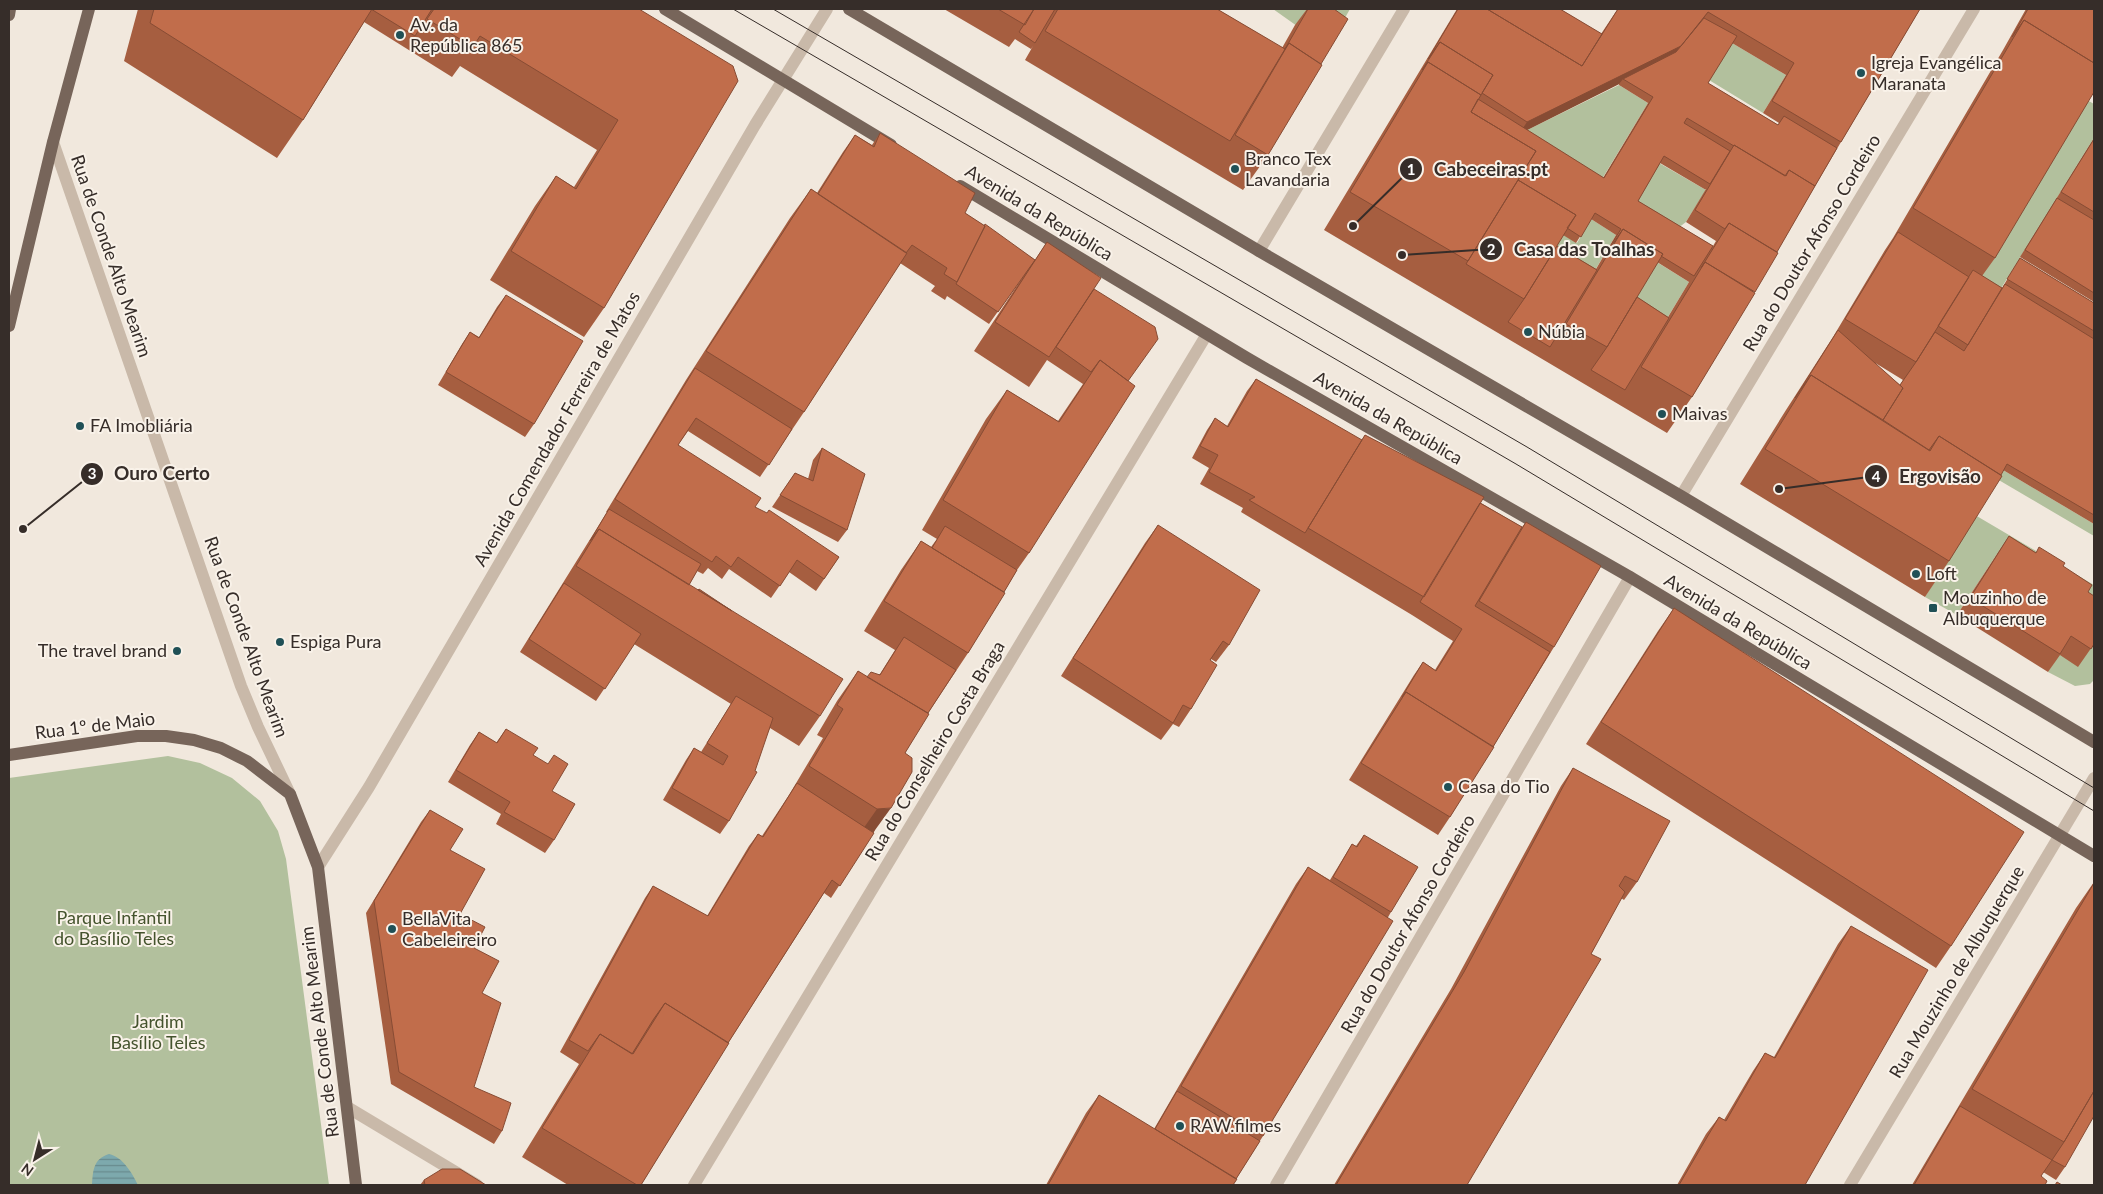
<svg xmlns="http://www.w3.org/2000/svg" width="2103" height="1194" viewBox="0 0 2103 1194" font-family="Lato,sans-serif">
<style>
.green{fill:#b2c09d}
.water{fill:url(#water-rules)}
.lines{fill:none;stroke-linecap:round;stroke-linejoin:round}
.minor{stroke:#c9b9a9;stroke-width:12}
.major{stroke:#77655a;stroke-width:12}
.tram{stroke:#362d29;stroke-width:1}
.wall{fill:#a65e40;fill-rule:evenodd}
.shaded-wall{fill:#874c34}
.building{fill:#c16d4b;stroke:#874c34}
.poi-dot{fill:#205056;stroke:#f9f2e9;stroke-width:2}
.labels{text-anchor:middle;stroke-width:4;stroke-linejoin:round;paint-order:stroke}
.poi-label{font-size:18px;fill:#362d29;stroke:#f9f2e9;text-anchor:start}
.street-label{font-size:18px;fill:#362d29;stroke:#f9f2e9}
.park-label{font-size:18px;fill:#44532d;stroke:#f9f2e9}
.leader{fill:none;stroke:#362d29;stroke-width:2}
.callout-dot{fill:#362d29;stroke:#f9f2e9;stroke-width:2}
.mark-label{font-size:15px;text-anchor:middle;font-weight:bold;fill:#fff}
.callout-label{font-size:19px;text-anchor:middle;font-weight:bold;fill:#362d29;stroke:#f9f2e9;stroke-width:4;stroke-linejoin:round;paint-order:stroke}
</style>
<defs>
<pattern id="water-rules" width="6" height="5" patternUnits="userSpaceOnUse" patternTransform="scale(1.25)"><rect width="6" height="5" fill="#7da9ad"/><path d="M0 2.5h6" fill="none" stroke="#678a8d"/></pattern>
</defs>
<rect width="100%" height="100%" fill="#f1e8dd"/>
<path class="green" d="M1273,9H1350L1328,48Z
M1732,43L1786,75L1763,113L1709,80Z
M1619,85L1648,103L1599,184L1519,134Z
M2087,100L2094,104V138L2000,290L1974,288Z
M1659,163L1706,190L1686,222L1674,231L1634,207Z
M1591,219L1616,235L1588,282L1551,250L1561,233L1577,243Z
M1655,261L1689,282L1660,330L1626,308Z
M2003,470L2094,524V536L1997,479Z
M1975,515L2094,585V621L1997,554L1957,615L1925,597Z
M2094,642V680L2090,684L2075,686L2048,672L2059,654Z
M168,756L200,763L232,778L260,801L278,831L286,859L329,1185H9V778Z"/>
<path class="water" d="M109,1154C123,1157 132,1173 138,1185H92C93,1171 93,1159 109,1154Z"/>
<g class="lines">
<path class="minor" d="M53,142L241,686L258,727L290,794
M1259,251L1404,9
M1681,496L1974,9
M318,867L369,787L755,125L827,9
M347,1107L477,1185
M694,1185L1207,334
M1276,1185L1630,577
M1850,1185L2094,778"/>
<path class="major" d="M665,9L891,145
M849,9L1259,251L1681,496L2094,742
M9,15L10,9
M960,186L1247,358L1630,577L2094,856
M9,326L53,142L89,9
M9,755L137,736H166L194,740L221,748L247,761L290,794L318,867L356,1185"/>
<path class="tram" d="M733,9L1516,464L2094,811
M773,9L1527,447L2094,788"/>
</g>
<path class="wall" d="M138,9H639L604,308L584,337L490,280L535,206L556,176L574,187L597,150L460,66L452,77L364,22L303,120L277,158L124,61Z
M944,9H1217L1282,48L1295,25L1307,9H1334L1268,155L1243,190L1025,60L1033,46L1031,49L1015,39L1009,47Z
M1457,9H1560L1601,34L1617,10L1615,9H1920L1841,142L1815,186L1692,397L1667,433L1324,230ZM1732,43L1786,75L1763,113L1779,123L1778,125L1708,83ZM1619,84V85L1648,103L1603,178L1527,130ZM1660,163L1706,190V189L1686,222L1716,241L1713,246L1638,201ZM1591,219L1616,235L1596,269L1557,246L1563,235L1576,243ZM1657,262L1689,282L1668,317L1637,297Z
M2026,9H2094L1995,258L1982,276L2002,288L2020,258L2094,303V524L2003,470L1949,561L1925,597L1740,484L1786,410L1833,337L1885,250L1893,238L2003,50ZM1872,361L1903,380L1900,385Z
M880,133L965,213L1035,260L1047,242L1094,289L1128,381L1029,553L1017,570L968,653L928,713L905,753L874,832L831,898L824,893L728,1043L641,1185H568L522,1157L579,1064L560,1052L645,898L653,886L707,916L749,846L758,834L762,836L789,795L823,738L817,735L837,701L858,671L867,677L880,674L895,650L864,631L901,570L921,541L931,547L937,539L922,530L986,419L1007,390L1058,421L1083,384L1047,360L1029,387L974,351L1026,272L989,324L947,296L945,300L931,291L935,286L900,263L804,412L760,477L688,431L678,445L755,507L839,557L816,591L789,572L771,598L729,569L722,579L708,568L703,574L697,571L689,585L820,716L799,746L770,728L729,821L720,834L663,800L686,760L694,748L701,752L731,704L634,644L596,701L520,652L607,512H606L686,380L790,218L811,189L817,193L843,152L855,135L872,145Z
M2094,138V302L2020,257Z
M506,295L534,424L525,437L438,385L462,344L470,332L479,337L497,307Z
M1256,379L1361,441L1365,435L1522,527L1526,522L1554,647L1450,817L1438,835L1349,780L1414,675L1423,662L1435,670L1453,641L1412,615L1241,512L1243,508L1200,484L1209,468L1192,458L1207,430L1215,418L1227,426L1247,391Z
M822,448L847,530L838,542L772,507L795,473L808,479L813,460Z
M1158,525L1229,645L1216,662L1211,659L1210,660L1191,709L1179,727L1173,724L1161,740L1061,676L1145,543Z
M2009,536L2035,552L2063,566L2088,592L2094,644L2078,667L2060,655L2048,672L1957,615L1997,554Z
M1674,608L1951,946L1936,968L1586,744L1658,631Z
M506,729L533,755L552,791L554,840L545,853L496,824L501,814L448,782L470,745L479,732L496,743Z
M1573,768L1637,882L1624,900L1621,898L1467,1185H1334L1451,989L1561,786Z
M430,810L450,850L460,914L474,948L482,993L474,1087L502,1131L494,1144L391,1084L366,913L421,822Z
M1364,835L1391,912L1263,1136L1236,1179L1233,1185H1046L1086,1113L1099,1095L1154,1129L1296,884L1308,867L1330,880L1344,857L1352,844L1356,846Z
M2094,882L2065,1167L2056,1180L2043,1172L2041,1176L2045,1185H1912L2076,908Z
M1851,926L1805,1185H1677L1706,1134L1719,1117L1724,1120L1753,1071L1765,1053L1774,1057L1838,944Z
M424,1180L486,1185H420Z"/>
<path class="shaded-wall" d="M1708,12L1700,24L1672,58L1623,79L1619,84L1519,134L1527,122Z
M891,808L870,837L856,839L877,809Z"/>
<path class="building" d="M154,9H372L303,120L150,23Z
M371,9H432L415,36Z
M434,9H639L733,66L738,81L604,308L511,251L556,176L576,189L618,120L480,36L473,47L427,19Z
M998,9H1034L1025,25Z
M1034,9H1055L1035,43L1019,32Z
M1058,9H1217L1285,49L1230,141L1045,31Z
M1308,9H1334L1348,19L1321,64L1289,43L1285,49Z
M1458,9H1487L1582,66L1618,9H1920L1841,142L1772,101L1794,63L1708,12L1681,46L1527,122L1482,93L1493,75L1440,42L1428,59Z
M1487,9H1560L1602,34L1582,66Z
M2028,9H2094V63L2024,20L2012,37Z
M1704,18L1737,36L1708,83L1778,125L1784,116L1837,148L1815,186L1789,170L1785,176L1734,145V146L1687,118L1684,123L1730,151L1710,184L1664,156L1638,201L1713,246L1694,276L1661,256L1663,254L1623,229L1603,258L1621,229L1595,213L1581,237L1567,228L1576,215L1518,180L1536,151L1471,112L1478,99L1604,178L1653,97L1623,79L1676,52Z
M2024,20L2094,63V92L1995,258L1913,208Z
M1440,42L1493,75L1481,95L1428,62L1422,70Z
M1289,43L1322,65L1268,155L1235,135Z
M1428,62L1481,95L1471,112L1536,151L1468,261L1350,192Z
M880,133L975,193L965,213L985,226L957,282L944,274L947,268L912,245L906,253L818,194L855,135L874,147Z
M2094,139V212L2061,192Z
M1734,145L1786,176L1789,170L1815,186L1777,252L1729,223L1725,229L1695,210Z
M1518,180L1576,215L1524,299L1466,264Z
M811,189L907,253L804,412L706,351Z
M2057,198L2094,220V293L2025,250Z
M1729,223L1778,253L1755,292L1705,262L1701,268Z
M985,224L1035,260L998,312L956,284L985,226H984Z
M1623,229L1663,254L1607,347L1566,324Z
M1898,232L1969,277L1916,362L1845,319Z
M1047,242L1101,278L1049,357L995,322Z
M1557,246L1597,270L1550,347L1508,322L1524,299Z
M2020,258L2094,303V331L2007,279Z
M1705,262L1755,293L1692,397L1641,367Z
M1973,270L2002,288L1968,345L1938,326Z
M2005,284L2094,339V515L2007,464L2001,475L1939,436L1929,450L1883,420L1903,388L1900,385L1916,362L1935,332L1964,351Z
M1094,289L1155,327L1158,339L1128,381L1100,360L1091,372L1056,347Z
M506,295L583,341L534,424L446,372L470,332L479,338Z
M1637,297L1669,318L1625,390L1591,370L1607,347Z
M1838,330L1903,388L1883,420L1811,375L1795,398Z
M1100,360L1135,386L1029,553L943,500L1007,390L1059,422Z
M695,368L792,429L769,465L696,418L678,445L761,498L755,507L767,513L769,510L839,557L824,579L797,560L780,586L738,557L731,567L716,556L712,562L615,499Z
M1811,375L1930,451L1939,436L2002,476L1949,561L1765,449Z
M1256,379L1362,440L1305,533L1249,500L1255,497L1209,472L1218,455L1200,446L1215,418L1228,427Z
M1365,435L1484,497L1424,597L1308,528Z
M822,448L865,474L847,530L780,495L795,473L813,481Z
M1480,503L1522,527L1475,606L1550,652L1493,747L1406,692L1402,697L1423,662L1436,671L1462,629L1420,602Z
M609,509L701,564L689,585L599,529L590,541Z
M1526,522L1601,566L1554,647L1479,601Z
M1158,525L1260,590L1229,645L1223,641L1210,660L1217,665L1191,709L1183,705L1173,723L1073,658Z
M945,526L1017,570L1004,592L932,548Z
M599,529L843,679L820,716L576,566Z
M2009,536L2036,553L2039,547L2065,563L2063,566L2092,585L2088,592L2094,596V644L2091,649L2071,636L2060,654L1970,598Z
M921,541L1005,593L968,653L884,601Z
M564,583L641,634L605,689L529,639Z
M699,589L732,611L698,590Z
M1674,608L2024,832L1951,946L1601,722Z
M904,637L956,670L928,713L867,677L871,672L880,675Z
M858,671L929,714L905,753L912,758V772L891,808L877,809L809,766L843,709L837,705Z
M1406,692L1494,747L1450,817L1361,763Z
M736,696L773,718L755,771L757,772L729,821L672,788L694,748L723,765L728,756L707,743Z
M506,729L538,748L533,755L548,764L554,755L568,764L552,791L575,804L554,840L504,812L510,802L456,770L479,732L497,743Z
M1573,768L1670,821L1637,882L1625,876L1619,886L1625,892L1591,954L1601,959L1467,1185H1336L1464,972Z
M797,783L874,833L840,886L832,880L728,1043L665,1003L653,1020L632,1054L600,1034L588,1051L569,1040L653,886L708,916L758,834L763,837Z
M430,810L463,829L450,850L485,869L460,914L485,927L474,948L499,961L482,993L501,1003L474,1087L511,1103L502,1131L399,1072L374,901Z
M1364,835L1418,867L1391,912L1333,877L1352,844L1357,847Z
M1308,867L1393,921L1263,1136L1181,1086Z
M2094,883V1091L2064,1142L1972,1089Z
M1851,926L1928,970L1805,1185H1679L1719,1117L1726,1121L1765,1053L1775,1058Z
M665,1003L729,1043L641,1185H637L542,1128L600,1034L633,1054Z
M1177,1091L1260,1141L1236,1179L1155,1129Z
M2094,1091V1116L2065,1167L2052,1160L2064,1142Z
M1099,1095L1237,1179L1233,1185H1048Z
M1960,1106L2052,1160L2041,1176L2047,1181L2045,1185H1914Z
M442,1169H460L486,1185H425L424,1180Z
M2057,1182L2062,1185H2055Z"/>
<g class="poi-dot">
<circle cx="400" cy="35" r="5"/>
<circle cx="1861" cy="73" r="5"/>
<circle cx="1235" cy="169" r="5"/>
<circle cx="1528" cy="332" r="5"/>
<circle cx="1662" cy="414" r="5"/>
<circle cx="80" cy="426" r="5"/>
<circle cx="1916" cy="574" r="5"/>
<rect x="1928" y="603" width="10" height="10" rx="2.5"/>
<circle cx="280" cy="642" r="5"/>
<circle cx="177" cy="651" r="5"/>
<circle cx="1448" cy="787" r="5"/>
<circle cx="392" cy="929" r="5"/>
<circle cx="1180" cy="1126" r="5"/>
</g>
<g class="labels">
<g class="poi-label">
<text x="410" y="31">Av. da<tspan x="410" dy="21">República 865</tspan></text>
<text x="1871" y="69">Igreja Evangélica<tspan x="1871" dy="21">Maranata</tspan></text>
<text x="1245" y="165">Branco Tex<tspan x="1245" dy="21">Lavandaria</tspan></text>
<text x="1538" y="338">Núbia</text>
<text x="1672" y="420">Maivas</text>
<text x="90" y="432">FA Imobliária</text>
<text x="1926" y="580">Loft</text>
<text x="1943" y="604">Mouzinho de<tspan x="1943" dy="21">Albuquerque</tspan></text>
<text x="290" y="648">Espiga Pura</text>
<text x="167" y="657" text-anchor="end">The travel brand</text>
<text x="1458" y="793">Casa do Tio</text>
<text x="402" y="925">BellaVita<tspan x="402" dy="21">Cabeleireiro</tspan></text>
<text x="1190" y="1132">RAW.filmes</text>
</g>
<g class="street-label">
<text transform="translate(1039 213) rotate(31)" y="6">Avenida da República</text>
<text transform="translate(1812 243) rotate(-59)" y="6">Rua do Doutor Afonso Cordeiro</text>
<text transform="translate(111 256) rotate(71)" y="6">Rua de Conde Alto Mearim</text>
<text transform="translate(1388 418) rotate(30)" y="6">Avenida da República</text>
<text transform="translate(557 429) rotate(-60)" y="6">Avenida Comendador Ferreira de Matos</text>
<text transform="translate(1738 622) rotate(31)" y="6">Avenida da República</text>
<text transform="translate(246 637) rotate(70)" y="6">Rua de Conde Alto Mearim</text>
<text transform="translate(95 726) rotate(-7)" y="6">Rua 1º de Maio</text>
<text transform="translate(935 751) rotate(-59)" y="6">Rua do Conselheiro Costa Braga</text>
<text transform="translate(1408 924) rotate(-60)" y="6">Rua do Doutor Afonso Cordeiro</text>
<text transform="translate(1957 972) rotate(-59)" y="6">Rua Mouzinho de Albuquerque</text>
<text transform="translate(320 1032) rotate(-97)" y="6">Rua de Conde Alto Mearim</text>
</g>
<g class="park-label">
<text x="114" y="924">Parque Infantil<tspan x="114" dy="21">do Basílio Teles</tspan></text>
<text x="158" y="1028">Jardim<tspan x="158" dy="21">Basílio Teles</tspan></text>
</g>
</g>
<path class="leader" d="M1353 226L1411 169M1402 255L1491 249M23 529L92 474M1779 489L1876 476"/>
<g class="callout-dot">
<circle cx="1353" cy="226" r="5"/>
<circle cx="1402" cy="255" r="5"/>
<circle cx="23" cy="529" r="5"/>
<circle cx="1779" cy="489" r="5"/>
<circle cx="1411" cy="169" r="12"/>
<circle cx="1491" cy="249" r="12"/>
<circle cx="92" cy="474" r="12"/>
<circle cx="1876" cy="476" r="12"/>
</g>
<g class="mark-label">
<text x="1411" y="175">1</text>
<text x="1491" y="255">2</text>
<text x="92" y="479">3</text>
<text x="1876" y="482">4</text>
</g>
<g class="callout-label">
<text x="1491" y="176">Cabeceiras.pt</text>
<text x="1584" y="256">Casa das Toalhas</text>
<text x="162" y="480">Ouro Certo</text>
<text x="1940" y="483">Ergovisão</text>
</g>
<rect width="2103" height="1194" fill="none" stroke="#362d29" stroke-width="20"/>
<g transform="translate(35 1159) rotate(216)" stroke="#f9f2e9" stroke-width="4" paint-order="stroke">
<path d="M0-4L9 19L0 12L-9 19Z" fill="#362d29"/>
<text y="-8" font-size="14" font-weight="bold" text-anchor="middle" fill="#362d29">N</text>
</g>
</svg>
